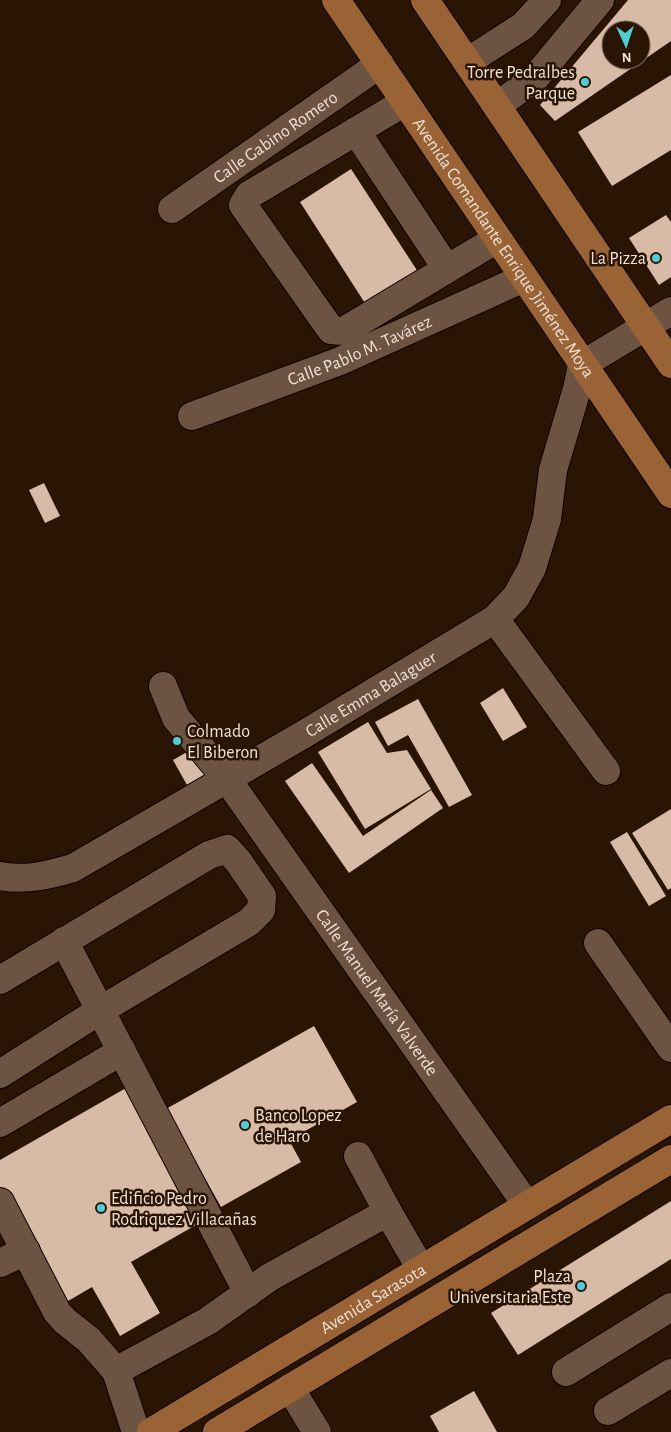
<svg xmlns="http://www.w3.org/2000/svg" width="671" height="1432" viewBox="0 0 671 1432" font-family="'Alegreya Sans',sans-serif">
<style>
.building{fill:#d8bba6;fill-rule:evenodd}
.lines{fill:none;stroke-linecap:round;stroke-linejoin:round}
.minor-casing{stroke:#110200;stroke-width:30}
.major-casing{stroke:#110200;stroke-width:30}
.minor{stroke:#6d5341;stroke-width:28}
.major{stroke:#996336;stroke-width:28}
.poi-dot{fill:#51ccd3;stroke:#2a1504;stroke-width:2}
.labels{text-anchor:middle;stroke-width:5;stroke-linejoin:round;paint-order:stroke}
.poi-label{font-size:18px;fill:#f0e1d6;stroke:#2a1504;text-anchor:end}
.street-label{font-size:18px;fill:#f0e1d6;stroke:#2a1504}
</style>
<rect width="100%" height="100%" fill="#2a1504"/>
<path class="building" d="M628,0H671V41L555,121L540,105ZM611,30H641V60H611Z
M671,75V150L612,186L578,132Z
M351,169L422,278L370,311L300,202Z
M666,215L671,222V277L659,285L629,238Z
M44,483L60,516L45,523L29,490Z
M503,688L527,727L503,741L480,703Z
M418,699L472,795L449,807L408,735L388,746L375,722Z
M368,722L387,753L407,750L431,789L365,829L318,752Z
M194,748L208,773L187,785L173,760Z
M312,763L363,836L431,790L443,808L349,873L285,781Z
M671,809V888L668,890L632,833Z
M627,832L666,896L649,906L610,842Z
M314,1026L357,1102L289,1140L301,1162L221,1207L166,1109Z
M126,1088L203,1221L131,1262L160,1313L120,1336L92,1287L63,1304L0,1194V1160Z
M671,1201V1259L518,1355L491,1313Z
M474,1391L497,1432H439L430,1416Z"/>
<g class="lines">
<defs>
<g id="minor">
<path d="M467,62L523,26L547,0"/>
<path d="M405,102L249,195L243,205L331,330L344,331L497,239"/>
<path d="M497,106L536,77L600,0"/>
<path d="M356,131L447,269"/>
<path id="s1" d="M172,209L380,64"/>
<path id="s2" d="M192,416L340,361L524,278"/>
<path d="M495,619L606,771"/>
<path id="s3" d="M163,686L176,718L227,779L527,1205"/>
<path id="s4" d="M0,876C25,881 49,875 73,868L306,733L495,619L516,597L532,568L547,519L553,470L577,389L582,365L671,311"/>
<path d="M64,941L248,1293"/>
<path d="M598,943L671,1048"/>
<path d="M0,980L209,855L227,849L238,861L262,896L261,910L249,922L99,1011L0,1074"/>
<path d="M0,1123L122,1051"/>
<path d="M358,1156L388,1212"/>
<path d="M0,1202L57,1312L65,1321L89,1340L116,1371L208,1321L270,1277L388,1212L421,1269"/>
<path d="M0,1263L26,1251"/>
<path d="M116,1371L136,1432"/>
<path d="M566,1372L671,1307"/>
<path d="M290,1388L317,1432"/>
<path d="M608,1411L671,1373"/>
</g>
<g id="major">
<path id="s5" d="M336,0L671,494"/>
<path d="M425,0L671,364"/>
<path id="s6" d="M151,1432L671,1119"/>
<path d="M217,1432L671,1159"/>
</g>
</defs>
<use href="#minor" class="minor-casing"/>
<use href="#major" class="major-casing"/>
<use href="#minor" class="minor"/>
<use href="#major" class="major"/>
</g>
<g class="poi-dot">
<circle cx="585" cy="82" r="5"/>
<circle cx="656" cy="258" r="5"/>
<circle cx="177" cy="741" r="5"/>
<circle cx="245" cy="1125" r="5"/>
<circle cx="101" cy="1208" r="5"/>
<circle cx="581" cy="1286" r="5"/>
</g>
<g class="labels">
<g class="poi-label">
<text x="575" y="78">Torre Pedralbes<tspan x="575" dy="21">Parque</tspan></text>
<text x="646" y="264">La Pizza</text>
<text x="187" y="737" text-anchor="start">Colmado<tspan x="187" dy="21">El Biberon</tspan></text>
<text x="255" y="1121" text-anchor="start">Banco Lopez<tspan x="255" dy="21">de Haro</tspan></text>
<text x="111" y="1204" text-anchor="start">Edificio Pedro<tspan x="111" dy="21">Rodriquez Villacañas</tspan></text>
<text x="571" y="1282">Plaza<tspan x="571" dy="21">Universitaria Este</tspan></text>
</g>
<g class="street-label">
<text dy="6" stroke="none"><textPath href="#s1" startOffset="126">Calle Gabino Romero</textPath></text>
<text dy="6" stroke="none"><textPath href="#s5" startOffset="299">Avenida Comandante Enrique Jiménez Moya</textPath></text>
<text dy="6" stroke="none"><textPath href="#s2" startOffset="180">Calle Pablo M. Tavárez</textPath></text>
<text dy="6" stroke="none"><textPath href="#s4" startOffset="419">Calle Emma Balaguer</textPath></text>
<text dy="6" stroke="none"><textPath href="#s3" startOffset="375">Calle Manuel María Valverde</textPath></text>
<text dy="6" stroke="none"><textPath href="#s6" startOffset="259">Avenida Sarasota</textPath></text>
</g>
</g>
<g transform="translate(626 45) rotate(177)"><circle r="24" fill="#2a1504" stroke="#796758"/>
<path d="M0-4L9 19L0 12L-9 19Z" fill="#51ccd3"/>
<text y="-8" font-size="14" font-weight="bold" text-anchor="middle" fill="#f0e1d6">N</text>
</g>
</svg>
